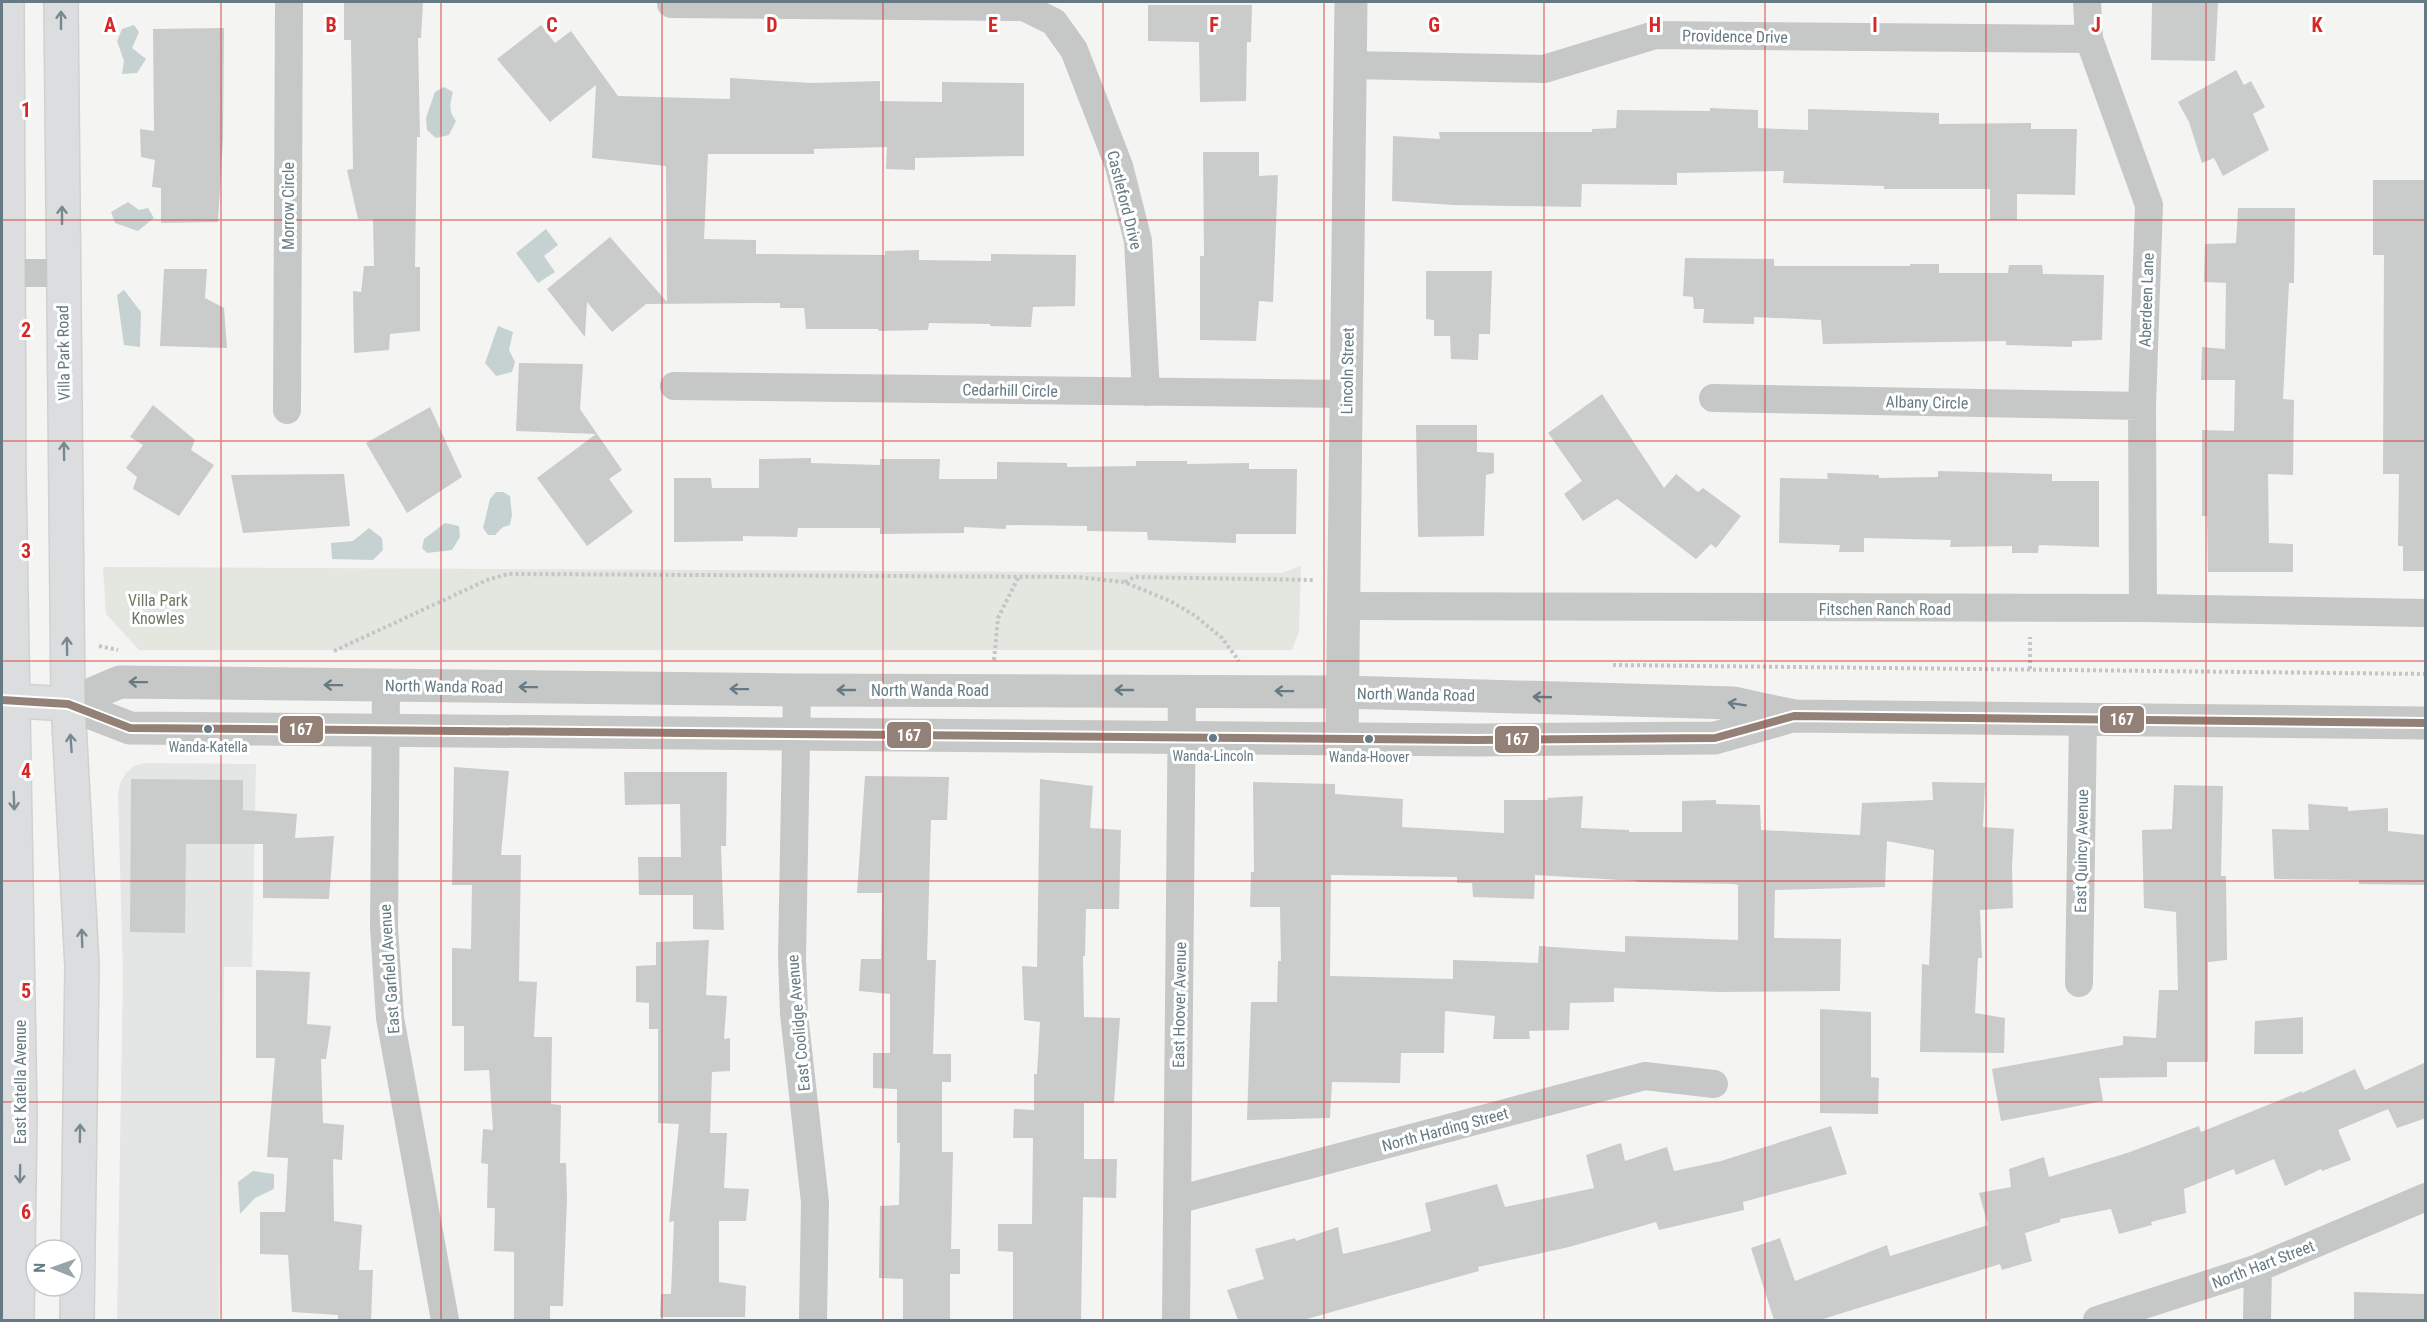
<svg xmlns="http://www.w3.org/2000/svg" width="2427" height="1322" viewBox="0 0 2427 1322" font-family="'Roboto Condensed',sans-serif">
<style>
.built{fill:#e4e5e5}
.green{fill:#e4e6e0}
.water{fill:#c6d2d2}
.building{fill:#cacccc;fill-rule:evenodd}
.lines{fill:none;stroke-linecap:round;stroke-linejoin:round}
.secondary-casing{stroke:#d0d2d2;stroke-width:36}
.primary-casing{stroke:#d0d1d0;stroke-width:36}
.path{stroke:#c4c5c6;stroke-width:4;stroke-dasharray:3 3;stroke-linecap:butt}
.minor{stroke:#c6c8c8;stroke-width:28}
.tertiary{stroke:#c6c8c8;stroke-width:33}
.secondary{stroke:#dcddde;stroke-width:33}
.primary{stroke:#dcddde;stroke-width:33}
.bus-1-casing{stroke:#fff;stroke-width:12}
.bus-1{stroke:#938177;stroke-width:8}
.oneway{stroke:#778990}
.oneway2{stroke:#657a82}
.grid{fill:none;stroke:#d62828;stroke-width:1.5;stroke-opacity:0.55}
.bus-dot{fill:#657a82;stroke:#fff;stroke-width:2}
.labels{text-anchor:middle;stroke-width:6;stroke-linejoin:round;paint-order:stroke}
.bus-label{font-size:14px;fill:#657a82;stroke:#fff}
.street-label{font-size:16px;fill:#657a82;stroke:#fff}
.park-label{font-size:16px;fill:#6b7963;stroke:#fff}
.grid-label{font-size:20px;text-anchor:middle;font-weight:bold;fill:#d62828;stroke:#fff;stroke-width:6;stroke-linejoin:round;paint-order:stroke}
.line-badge{stroke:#fff;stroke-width:2}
.badge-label{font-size:16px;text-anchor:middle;font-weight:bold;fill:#fff}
</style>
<rect width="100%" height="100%" fill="#f4f4f2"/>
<path class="built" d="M145,763L256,764L252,967H224L219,1320H117L123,975L118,795L120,783L126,773L134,766Z"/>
<path class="green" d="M1301,566L1299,632L1292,650H139L106,614L103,567L1282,573Z"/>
<path class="water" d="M134,25L139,32L132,48L146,59L137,73L122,74L124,61L117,41L122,29Z
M444,87L453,92C450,104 448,111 456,121L449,135L436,138L427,130L426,118L435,92Z
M128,202L139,210L148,208L154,218L138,231L115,223L111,212Z
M546,229L558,245L544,256L555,272L538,283L516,253Z
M124,290L141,312L140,347L124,345L117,295Z
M498,326L513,332L509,350L515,362L512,372L496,376L485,363Z
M496,492H503L510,496L512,515L510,525L503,527L495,535H488L483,528L490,499Z
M445,523L459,526L460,537L452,550L427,553L422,548L424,539Z
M369,528L382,538L383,550L373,560L332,559L331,543L353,541Z
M253,1171L274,1174V1189L255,1198L240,1214L238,1182Z"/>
<path class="building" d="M344,2H423L421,38H418L420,137H417L415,267H420V331L390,334L389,350L354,353L353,291L361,292L364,266H374L373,219H358L347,170L353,169L351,40H344Z
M2152,2H2218L2215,61L2151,60Z
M1148,5H1252L1251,42H1247L1246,101L1200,102L1199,42L1148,41Z
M541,25L555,43L571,31L618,96L730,99V78L812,83L880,81V101L942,102V82L1024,83V156L915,158V170L886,169L887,147L814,149V154H708L704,239L756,240V254L885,255V251L919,250V260L991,261V254L1076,255L1075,306L1033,307L1031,327L990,326V324L929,323L928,330L879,331L878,329H806L804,308H780V303L646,304L612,332L587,302L585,337L547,289L610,237L667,302L666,166L592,158L596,85L550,122L497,59Z
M224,28L223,139L218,222L161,223V188L152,187L155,160L141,157L140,129L154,131L153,29Z
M2236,70L2244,85L2251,81L2265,107L2253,114L2269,150L2223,176L2214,158L2202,163L2189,122L2178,102Z
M1710,108L1758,110V128L1808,130V109L1939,113V124L2031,123V129H2077L2075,195L2017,194V220H1990V189H1884V186L1783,183L1784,171L1677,173V185L1582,184L1581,207L1454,205L1392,201L1393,136L1440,139L1439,132H1592V129L1616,128L1617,110L1710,111Z
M1203,152H1259V176L1278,175L1273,302L1259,301L1256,341L1200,340V256H1204Z
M2373,180H2426V571H2403V546H2398L2399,474H2383L2384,255H2373Z
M2238,208H2295L2294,283H2289L2283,399L2294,400L2293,475L2268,474L2269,543L2293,544V572H2208L2207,516H2202V430L2234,431L2235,380H2201L2202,347L2225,349L2226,283L2204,282L2205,244L2236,243Z
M1685,258L1774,259V266H1910V264H1939V273H2008L2009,265H2042L2043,274L2104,275L2102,340L2072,341V347L2006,345V341L1823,344L1821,320L1754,317V324L1703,323L1704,309H1694L1693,297L1683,296Z
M164,269H207L205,298L224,308L227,348L160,346Z
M1426,271H1492L1490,334H1479L1478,360L1451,359L1450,336H1434V320L1426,319Z
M519,363L583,364L580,409L622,470L609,479L633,512L587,546L537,478L596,434L516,431Z
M1602,394L1664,488L1676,474L1698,492L1703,488L1741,516L1716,548L1711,544L1696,559L1617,499L1583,521L1564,494L1582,481L1548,433Z
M153,405L195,440L191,450L214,465L179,516L133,489L137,477L126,468L143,445L130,437Z
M430,407L462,477L407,513L366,443Z
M1416,425H1477V452L1494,453V473L1486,475L1484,536L1418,537Z
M811,458V463L880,465V459H940L939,479H997V462L1067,463V467L1136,466V461H1187V464L1249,463V469H1297L1296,534H1236V543L1148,540L1147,532L1087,531V526L1006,525V529L964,527V533L880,534V528H798L797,537L743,536V541L674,542V478H711L712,488H759V459Z
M1938,471L2052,474V481H2099V547L2039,545L2038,553H2012V546L1950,547L1951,540L1864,538V552H1839L1840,545L1779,543L1780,478L1828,479L1827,473L1879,475V478L1938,477Z
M344,474L350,526L243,533L231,475Z
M454,767L509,771L501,855H521L519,981L537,982L534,1037H552L551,1104L561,1105L560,1163H566L567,1198L563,1306H550V1320H514V1252L494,1251L495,1208H487L488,1164L481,1163L483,1129L493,1130L489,1070L464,1071V1026H452V948L471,949L472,885H452Z
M624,772H727L726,846H721L724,930L693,929V895H639L638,857H681L680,804L625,805Z
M865,776L949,777L947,820H931L927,960H936L933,1054H951V1082H942V1152H953L951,1249H960V1274H950V1320H903V1279L879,1278L880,1206L899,1205L900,1143H897V1089L873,1088V1053H890V994L859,991L861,959H881L882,893H857Z
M131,779L243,780V810L297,814L295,838L334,836L329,899L263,898V844H186L185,933L130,932Z
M1040,779L1093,786L1090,828L1121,830L1119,909H1086L1085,956H1083L1084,1017L1120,1018L1114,1103H1084V1159H1117L1116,1198L1083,1197L1081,1320H1013V1252L998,1251V1224H1032L1033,1138H1013L1014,1109L1034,1110V1074H1037L1040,1022L1024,1020L1022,966L1037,967Z
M1253,782L1335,784V794L1403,799L1402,827L1504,833V800H1548L1547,798L1583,796L1581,828L1629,830V832H1682V801L1716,800V804L1760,805L1761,830L1860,835L1862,803L1933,800L1932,782L1985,783L1983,827L2014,829L2012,868L2013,908L1980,910L1982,958H1978L1975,1013L2005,1018L2004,1053L1920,1052L1922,964L1929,965L1934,850L1887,841L1885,887L1775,890L1774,938L1841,939L1840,991L1720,992L1614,988V1002L1570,1003L1569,1030L1529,1031L1530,1039H1493L1495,1016L1445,1011L1444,1053H1401L1400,1083L1332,1082L1330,1118L1247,1120L1251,1002H1277L1278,961H1281L1280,907H1250L1251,872H1254ZM1331,875L1457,877V883H1472L1473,897L1534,899L1535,875L1637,881V882L1734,884L1738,885V940L1625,936V952L1539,946L1538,963L1453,960V979L1330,976Z
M2174,785L2223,786L2221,876H2226L2227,960L2208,962V1062H2167V1077L2099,1078L2103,1101L2001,1121L1992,1069L2123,1045V1036L2156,1038L2159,990H2178L2176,912L2144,908L2142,830L2172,829Z
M2308,804L2348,807V811L2388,808V831L2426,835V885L2359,884V880L2274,879L2272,829L2309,830Z
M709,940L706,995L727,996L724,1039L730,1038V1071L712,1072L710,1133H727L724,1188L749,1189L746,1221H719V1282L746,1286L745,1317H660L661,1294H671L674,1221L669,1222L679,1124L658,1123V1029H649V1003L636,1002V966L656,965V942Z
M256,970L310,972L307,1024L331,1026L326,1059H321L323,1123L344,1125L342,1160L333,1159L334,1221L362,1225L359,1270H373L371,1320H338V1315L292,1312L288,1255L260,1254V1212H285L288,1158L267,1157L275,1058H256Z
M1820,1009L1871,1012V1077L1879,1078L1878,1114L1820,1113Z
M2303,1017V1054H2254L2255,1021Z
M2426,1062V1118L2397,1128L2388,1109L2338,1130L2351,1160L2322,1171L2321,1169L2285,1186L2274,1159L2236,1175L2234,1169L2184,1189L2186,1213L2151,1222L2152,1225L2119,1234L2111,1209L2060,1219V1222L2025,1233L2032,1261L2002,1270L2000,1264L1820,1320H1774L1751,1248L1780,1238L1795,1281L1887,1245L1890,1256L1988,1225L1979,1193L2011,1187L2009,1169L2044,1157L2049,1177L2130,1152L2199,1126L2201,1132L2302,1091V1093L2355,1069L2365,1090Z
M1831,1126L1847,1174L1743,1202L1744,1210L1659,1230L1656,1222L1569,1247L1478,1267L1479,1271L1303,1320H1238L1227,1290L1264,1279L1255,1249L1295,1238L1296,1241L1338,1227L1343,1254L1388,1243L1431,1231L1425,1203L1497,1184L1505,1207L1594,1188L1586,1155L1621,1143L1625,1161L1667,1147L1674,1171L1721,1161Z
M2354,1292L2424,1294V1320H2354Z"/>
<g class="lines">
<defs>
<path id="secondary" d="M2,700L68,704"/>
<path id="primary" d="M7,2L9,476L20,1116L17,1320
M61,2L68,704L82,966L77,1320"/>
</defs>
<use href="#secondary" class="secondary-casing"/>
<use href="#primary" class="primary-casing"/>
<path class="path" d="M1125,582L1134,577L1314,580
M99,646L118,650
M334,651L487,580L508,574L1077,577L1124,582L1170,601L1194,615L1222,638L1239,661
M994,660L998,618L1018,578
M1613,665L2426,674
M2030,669V637"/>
<path class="minor" d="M2087,2L2089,39L2149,205L2142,406L2143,608
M671,4L1024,7L1054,22L1074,50L1119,166L1138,241L1146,392
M1351,65L1544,69L1655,35L2089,39
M2,273H62
M674,386L1346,394
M1713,398L2142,406
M287,410L289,2
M1344,606L2143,608L2426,613
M386,686L384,928L390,1018L445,1320
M797,690L792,957L794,1014L815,1202L813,1320
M2079,983L2083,720
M1177,1200L1645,1076L1714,1084
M1176,1320L1182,690
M2097,1320L2258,1268L2426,1197
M2257,1320L2258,1268"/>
<path class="tertiary" d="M68,704L120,682L797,690L1343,692L1733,703L1794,716L2426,723
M68,704L130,728L1477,740L1715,738L1789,717
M1342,740L1351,2"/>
<use href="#secondary" class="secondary"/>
<use href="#primary" class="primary"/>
<defs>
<path id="bus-1" d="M2,700L68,704L130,728L1477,740L1715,738L1794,716L2426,723"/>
</defs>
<use href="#bus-1" class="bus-1-casing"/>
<use href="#bus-1" class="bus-1"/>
</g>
<defs><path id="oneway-shaft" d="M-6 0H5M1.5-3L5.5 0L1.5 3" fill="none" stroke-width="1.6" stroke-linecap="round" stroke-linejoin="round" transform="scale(1.5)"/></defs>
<g class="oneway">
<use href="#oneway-shaft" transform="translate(61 20) rotate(-90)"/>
<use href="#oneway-shaft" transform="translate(62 215) rotate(-90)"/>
<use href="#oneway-shaft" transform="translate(64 451) rotate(-91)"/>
<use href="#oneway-shaft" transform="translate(67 646) rotate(-91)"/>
<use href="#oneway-shaft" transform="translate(71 743) rotate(-94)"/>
<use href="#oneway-shaft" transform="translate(14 801) rotate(88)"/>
<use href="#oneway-shaft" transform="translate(82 938) rotate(-92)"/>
<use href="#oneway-shaft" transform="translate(80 1133) rotate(-89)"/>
<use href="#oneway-shaft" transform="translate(20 1174) rotate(91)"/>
</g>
<g class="oneway2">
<use href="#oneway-shaft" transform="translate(138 682) rotate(-179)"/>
<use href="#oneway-shaft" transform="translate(333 685) rotate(-179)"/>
<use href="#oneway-shaft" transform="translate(528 687) rotate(-179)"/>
<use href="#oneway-shaft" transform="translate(739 689) rotate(-179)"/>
<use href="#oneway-shaft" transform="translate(846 690) rotate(-180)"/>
<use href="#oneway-shaft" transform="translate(1124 690) rotate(-180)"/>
<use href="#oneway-shaft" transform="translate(1284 691) rotate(-179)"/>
<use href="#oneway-shaft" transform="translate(1542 697) rotate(-178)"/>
<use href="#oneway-shaft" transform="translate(1737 704) rotate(-171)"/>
</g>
<path class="grid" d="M221,2V1320M441,2V1320M662,2V1320M883,2V1320M1103,2V1320M1324,2V1320M1544,2V1320M1765,2V1320M1986,2V1320M2206,2V1320M2,220H2426M2,441H2426M2,661H2426M2,881H2426M2,1102H2426"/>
<g class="bus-dot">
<circle cx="208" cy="729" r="5"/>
<circle cx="1213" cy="738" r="5"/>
<circle cx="1369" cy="739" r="5"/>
</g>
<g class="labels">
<g class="bus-label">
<text x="208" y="752">Wanda-Katella</text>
<text x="1213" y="761">Wanda-Lincoln</text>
<text x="1369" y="762">Wanda-Hoover</text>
</g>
<g class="street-label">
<text transform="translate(1735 36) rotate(1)" y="6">Providence Drive</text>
<text transform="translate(1125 200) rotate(76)" y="6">Castleford Drive</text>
<text transform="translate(288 206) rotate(-90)" y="6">Morrow Circle</text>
<text transform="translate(2146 300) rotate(-88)" y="6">Aberdeen Lane</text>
<text transform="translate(63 353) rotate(-91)" y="6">Villa Park Road</text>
<text transform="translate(1347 371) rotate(-89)" y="6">Lincoln Street</text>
<text transform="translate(1010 390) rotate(1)" y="6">Cedarhill Circle</text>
<text transform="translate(1927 402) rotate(1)" y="6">Albany Circle</text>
<text x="1885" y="615">Fitschen Ranch Road</text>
<text transform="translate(444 686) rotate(1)" y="6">North Wanda Road</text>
<text x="930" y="696">North Wanda Road</text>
<text transform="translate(1416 694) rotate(1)" y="6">North Wanda Road</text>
<text transform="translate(2081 851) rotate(-89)" y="6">East Quincy Avenue</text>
<text transform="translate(389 969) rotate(-94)" y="6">East Garfield Avenue</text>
<text transform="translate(1179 1005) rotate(-89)" y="6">East Hoover Avenue</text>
<text transform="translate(798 1023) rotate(-95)" y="6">East Coolidge Avenue</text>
<text transform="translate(20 1082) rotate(-90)" y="6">East Katella Avenue</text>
<text transform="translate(1445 1129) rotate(-15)" y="6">North Harding Street</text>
<text transform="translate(2263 1264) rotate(-21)" y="6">North Hart Street</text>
</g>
<g class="park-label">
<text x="158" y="606">Villa Park<tspan x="158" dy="18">Knowles</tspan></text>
</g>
</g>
<g class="grid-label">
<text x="110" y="32">A</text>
<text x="331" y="32">B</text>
<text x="552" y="32">C</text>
<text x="772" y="32">D</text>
<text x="993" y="32">E</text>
<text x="1214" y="32">F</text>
<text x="1434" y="32">G</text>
<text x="1655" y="32">H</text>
<text x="1875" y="32">I</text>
<text x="2096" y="32">J</text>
<text x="2317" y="32">K</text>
<text x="26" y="117">1</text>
<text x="26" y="337">2</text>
<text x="26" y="558">3</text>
<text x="26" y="778">4</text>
<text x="26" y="998">5</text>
<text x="26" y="1219">6</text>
</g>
<g class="line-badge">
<rect x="2099" y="705" width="46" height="29" rx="6" fill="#938177"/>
<rect x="279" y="715" width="45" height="29" rx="6" fill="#938177"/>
<rect x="886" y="721" width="46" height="28" rx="6" fill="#938177"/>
<rect x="1494" y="725" width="46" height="29" rx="6" fill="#938177"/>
</g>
<g class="badge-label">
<text x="2122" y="725">167</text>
<text x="301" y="735">167</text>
<text x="909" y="741">167</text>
<text x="1517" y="745">167</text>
</g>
<rect width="2427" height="1322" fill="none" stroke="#657a82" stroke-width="6"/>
<g transform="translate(54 1268) rotate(271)"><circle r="28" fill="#ffffff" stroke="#c1cacd" stroke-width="1.5"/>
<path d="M0-4.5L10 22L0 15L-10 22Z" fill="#97a5a9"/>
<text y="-9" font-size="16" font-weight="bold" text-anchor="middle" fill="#657a82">N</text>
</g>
</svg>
